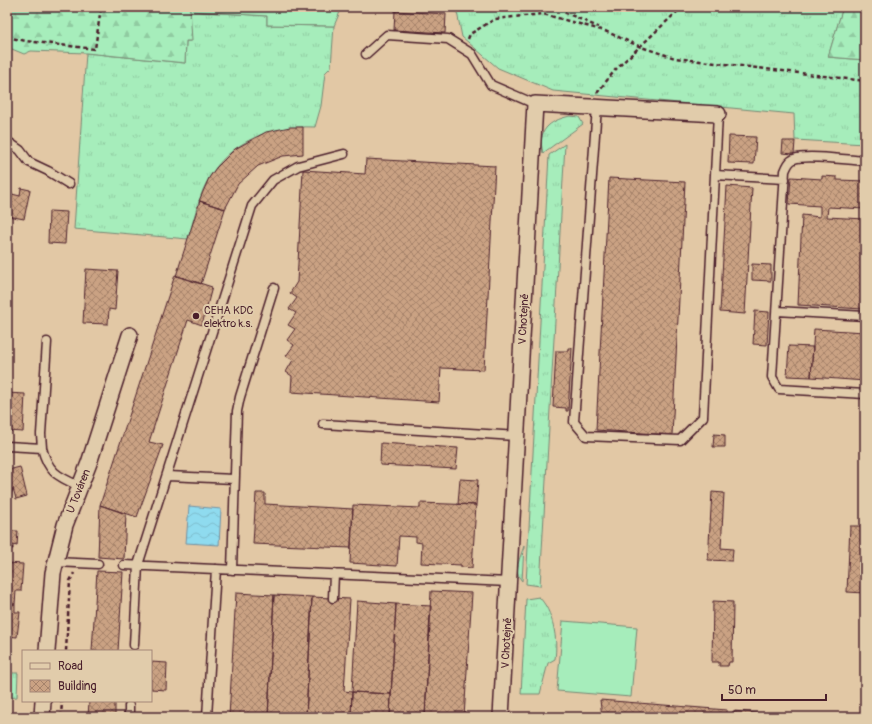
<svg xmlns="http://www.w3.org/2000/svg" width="872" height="724" viewBox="0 0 872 724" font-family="Pangolin,sans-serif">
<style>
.grass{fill:url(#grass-tufts);stroke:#788673}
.forest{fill:url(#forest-firs);stroke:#788673}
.garden{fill:#a6edbb;stroke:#788673}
.water{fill:url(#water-waves);stroke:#7390a1}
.building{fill:url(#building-cross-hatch);stroke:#4a1f2b}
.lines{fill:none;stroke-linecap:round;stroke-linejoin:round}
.service-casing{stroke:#4a1f2b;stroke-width:11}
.minor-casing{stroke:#4a1f2b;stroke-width:18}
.path{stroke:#4a1f2b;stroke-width:2.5;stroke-dasharray:4 3;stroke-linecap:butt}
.service{stroke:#e1ccab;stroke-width:8}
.minor{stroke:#e1ccab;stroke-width:15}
.poi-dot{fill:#4a1f2b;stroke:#e1ccab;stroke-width:1.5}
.labels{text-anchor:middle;stroke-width:4;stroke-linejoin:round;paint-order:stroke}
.poi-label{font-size:11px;fill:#4a1f2b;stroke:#e1ccab;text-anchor:start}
.street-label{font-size:11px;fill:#4a1f2b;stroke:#e1ccab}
</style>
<defs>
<pattern id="grass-tufts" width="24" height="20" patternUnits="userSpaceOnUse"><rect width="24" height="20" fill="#a6edbb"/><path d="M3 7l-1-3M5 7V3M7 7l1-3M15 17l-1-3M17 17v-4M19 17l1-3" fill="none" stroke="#90cba1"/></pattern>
<pattern id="forest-firs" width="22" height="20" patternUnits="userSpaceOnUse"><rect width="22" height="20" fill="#a6edbb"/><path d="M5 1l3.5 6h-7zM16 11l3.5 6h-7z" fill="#90cba1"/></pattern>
<pattern id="water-waves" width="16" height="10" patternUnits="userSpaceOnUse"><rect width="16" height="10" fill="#8fdbef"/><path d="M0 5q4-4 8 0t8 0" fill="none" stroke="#7dbccd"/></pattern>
<pattern id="building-cross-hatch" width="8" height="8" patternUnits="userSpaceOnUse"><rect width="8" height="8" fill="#caa283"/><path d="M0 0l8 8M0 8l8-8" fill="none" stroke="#a6836b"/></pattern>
</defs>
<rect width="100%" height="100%" fill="#e2c8a5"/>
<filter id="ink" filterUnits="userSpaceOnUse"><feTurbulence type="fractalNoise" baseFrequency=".025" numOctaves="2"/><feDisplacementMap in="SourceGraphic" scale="8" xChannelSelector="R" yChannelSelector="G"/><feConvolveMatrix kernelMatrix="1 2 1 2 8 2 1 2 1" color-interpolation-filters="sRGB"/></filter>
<g filter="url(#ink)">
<path class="grass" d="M456,7H843L828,57L865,60V144L795,140L794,114L553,91L498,68L462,37Z
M190,11L267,16V25L334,26L331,67L325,73L321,106L315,127C268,125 222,144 203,190C197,205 193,222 188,239L74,229L86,53L185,63L186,41H191Z
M570,116L579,117L583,124L543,153C537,131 548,121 570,116Z
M565,144L540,586L526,584L549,155Z
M524,546L522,581C513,571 520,558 524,546Z
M539,597C553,611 558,639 555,659L548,663L540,694H521L526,599Z
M7,673H18L17,697L7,698Z"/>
<path class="forest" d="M7,7H190L192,41H186L185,63L86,53L31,51L24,54L7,47Z
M843,7H865V60L828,57Z"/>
<path class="garden" d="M190,7H342L334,26L267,25V16L190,11Z
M563,621L637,627L631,697L557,691Z"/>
<path class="water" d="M189,506L221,509L219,545L186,543Z"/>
<path class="building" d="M395,11L446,14L445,33L394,30Z
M290,127H303V154L283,156L258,166L238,184L225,209L199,201L209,178L216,168L235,149L266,132Z
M729,136L756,137L754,164L728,163Z
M783,141H795L794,154L782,153Z
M366,159L495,166L484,370L441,368L439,402L291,392L292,376L286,372L293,360L286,356L294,345L287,340L295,329L288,325L296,313L289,309L297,298L290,293L297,282L303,170L365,174Z
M822,176L837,177V180L865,181V209L828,207L827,217L865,219L863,309L798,305L802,215L820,217V206L789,204L791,177L822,179Z
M609,178L685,182L672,435L596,430Z
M727,186L752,188L745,314L720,312Z
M21,188L30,190L24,219L8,216L12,194L20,196Z
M200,201L225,209L201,284L176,276Z
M49,211L67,212L65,244L48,243Z
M752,264L771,265V281L752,280Z
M86,269L118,271L115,310L109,309L108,324L83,323Z
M175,275L212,287L202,325L188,320L149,442L163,445L137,517L100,505Z
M755,311L769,312L767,345L753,344Z
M814,329L865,332V381L811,377Z
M789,346L813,347L811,377L787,376Z
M569,348H572L568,411H566V408L553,407L556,351H569Z
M7,393L25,394L23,432L7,431Z
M714,434L725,435V447H713Z
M381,443L458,448L456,469L380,465Z
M20,467L27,496L16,499L13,488L10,499H7V476L10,477L8,470Z
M460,479L478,480L476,505L458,504Z
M712,492L724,493L721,548L733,549L732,561L708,560Z
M256,493H265V504L353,509L351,548L253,544Z
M420,503L476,505L472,568L461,567V565L421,563L422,543L416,542V537L399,536L397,566L350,563L353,505L420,508Z
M100,505L126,514L124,559L98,557Z
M850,526H865V596V593L847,592Z
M7,531H18L17,546L13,545V549L7,548Z
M7,563L23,564L21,591H16L15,604H7Z
M97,571L123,572L118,651H92Z
M431,591L472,593L464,717H425Z
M236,593L274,595L268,717H229Z
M274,595L312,597L306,717H268Z
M312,597L350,599L344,691L352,692L351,717H306Z
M357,601L396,604L391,694L352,692Z
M713,601L733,602L732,662H729L728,666H719V662H712Z
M7,604H15V612H20L17,637L7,636Z
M396,604L431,606L425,717H390Z
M151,662L167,663L166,690L151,689Z
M352,692L391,694L390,717H351Z
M600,700L727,710V717H602Z
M89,701H115V717H88Z
M733,711L800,717H733Z"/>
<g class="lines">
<defs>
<path id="service" d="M366,54L387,35L448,39L472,54L491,85L535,104
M597,107L574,422L586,436L680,440L703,417L718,114
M7,141L20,150L29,162L48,171L69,184
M865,161C850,160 806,154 794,159C789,161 787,166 785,171L772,377L779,389L865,394
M715,175L785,179
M777,311L865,316
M323,424L517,436
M7,446L42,448L41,434L47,342
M42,448C48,472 57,476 79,486
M168,476L234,479
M55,562L98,564
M124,565L509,582
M232,570L237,411L240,397L274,288
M333,598L334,574
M134,645L138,565L252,206L273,180L298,166L344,154
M129,706V717
M207,717L216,569"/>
<path id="minor" d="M47,651L53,573L65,525L89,463L130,335
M42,717L43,701
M501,717L535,104L718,114"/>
</defs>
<use href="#service" class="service-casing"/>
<use href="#minor" class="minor-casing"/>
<path class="path" d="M560,7L564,12L598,27
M7,37L26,41L95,49L101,7
M468,39L470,34L495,19L543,14L605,31L641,47L675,58L865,81
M597,93L616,69L682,7
M66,651L70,581L74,573
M61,717L62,701"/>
<use href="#service" class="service"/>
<use href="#minor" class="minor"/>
</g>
</g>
<circle class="poi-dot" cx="196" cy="316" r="4"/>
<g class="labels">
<g class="poi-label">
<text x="204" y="314">CEHA KDC<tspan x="204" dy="13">elektro k.s.</tspan></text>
</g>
<g class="street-label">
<text transform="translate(523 319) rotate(-87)" y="4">V Chotejně</text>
<text transform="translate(78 491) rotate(-68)" y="4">U Továren</text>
<text transform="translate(506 643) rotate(-87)" y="4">V Chotejně</text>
</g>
</g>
<rect width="872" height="724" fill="none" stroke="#e1ccab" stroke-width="24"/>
<rect x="12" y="12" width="848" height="700" fill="none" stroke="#4a1f2b" stroke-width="1.5" filter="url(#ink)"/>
<rect x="22" y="650" width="130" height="52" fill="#e1ccab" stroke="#a58778"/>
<rect x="30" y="663" width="20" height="6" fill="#e1ccab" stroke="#a58778"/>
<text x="58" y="670" font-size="12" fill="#4a1f2b">Road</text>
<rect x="30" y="680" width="20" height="12" fill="url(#building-cross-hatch)" stroke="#a58778"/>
<text x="58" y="690" font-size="12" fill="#4a1f2b">Building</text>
<path d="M722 694v6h104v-6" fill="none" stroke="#4a1f2b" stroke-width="2"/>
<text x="728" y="694" font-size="12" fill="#4a1f2b" stroke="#e1ccab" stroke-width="3" paint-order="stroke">50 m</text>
</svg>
